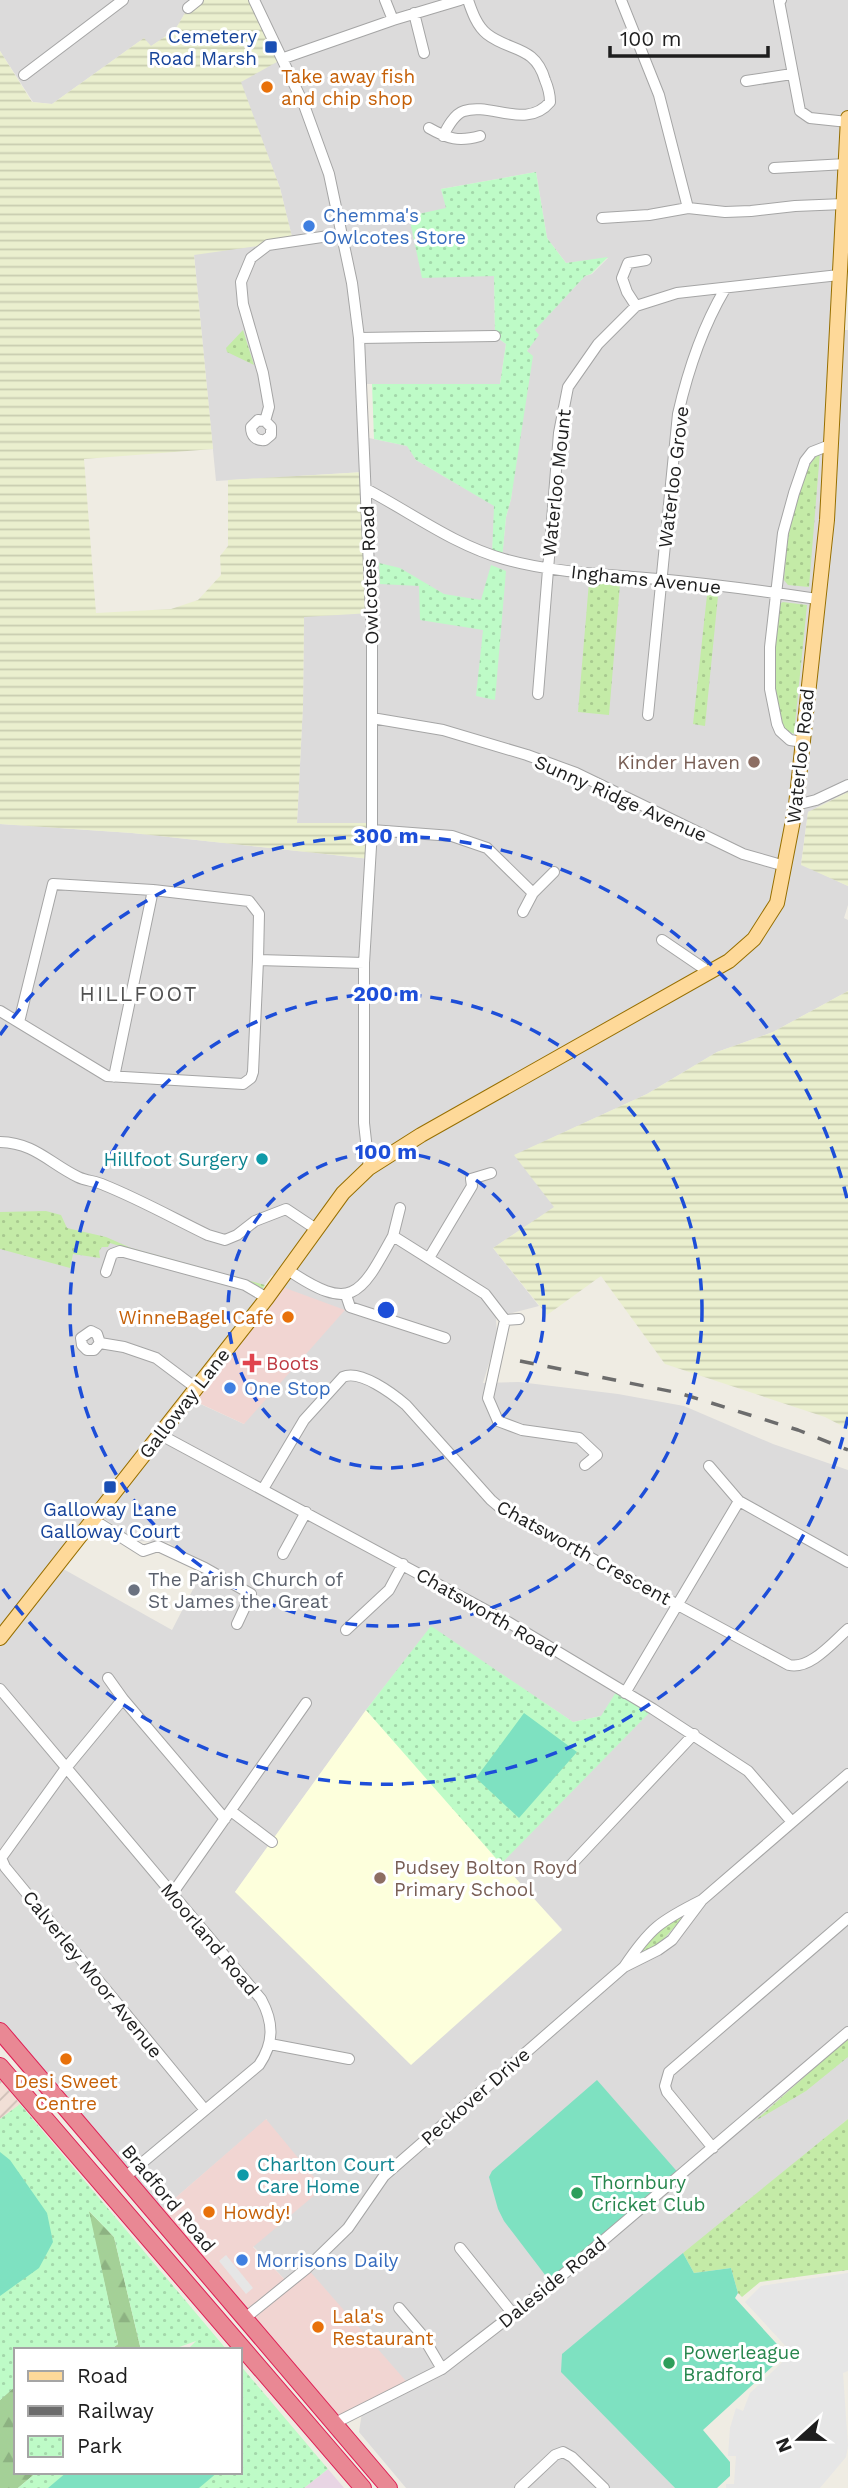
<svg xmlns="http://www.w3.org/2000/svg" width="848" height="2488" viewBox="0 0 848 2488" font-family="'Work Sans',sans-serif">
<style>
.residential{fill:#dcdbdb;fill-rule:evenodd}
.commercial{fill:#f1d5d2}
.industrial{fill:#e8d5e4}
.education{fill:#fdffdc}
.military{fill:url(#military-furrows)}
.farmland{fill:url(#farmland-rules)}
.grass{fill:url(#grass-dots)}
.forest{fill:url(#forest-firs)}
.park{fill:url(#park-dots)}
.pitch{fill:#7ee1c1}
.parking{fill:#e6e6e6}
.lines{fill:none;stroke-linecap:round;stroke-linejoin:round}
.minor-casing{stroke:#a5a5a5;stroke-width:12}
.major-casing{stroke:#976f00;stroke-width:16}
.highway-casing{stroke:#df1f55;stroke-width:18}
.minor{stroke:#fff;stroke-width:10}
.major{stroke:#fed999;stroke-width:14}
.highway{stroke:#e98894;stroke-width:16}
.rail{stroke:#6c6c6c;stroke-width:3.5;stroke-dasharray:14 14;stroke-linecap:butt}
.ring{fill:none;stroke:#1d4ed8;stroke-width:3.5;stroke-dasharray:12 9}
.transit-dot{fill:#1a4fb4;stroke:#fff;stroke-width:2.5}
.food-dot{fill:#e8710a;stroke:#fff;stroke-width:2.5}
.shop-dot{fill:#3f7fe0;stroke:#fff;stroke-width:2.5}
.education-dot{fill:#8d6e63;stroke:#fff;stroke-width:2.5}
.culture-dot{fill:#0f9aa8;stroke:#fff;stroke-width:2.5}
.health-dot{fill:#e0444e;stroke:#fff;stroke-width:2.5}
.worship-dot{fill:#6b7280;stroke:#fff;stroke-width:2.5}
.leisure-dot{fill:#2e9e5b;stroke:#fff;stroke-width:2.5}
.labels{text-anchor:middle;stroke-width:6;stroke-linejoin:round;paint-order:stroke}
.transit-label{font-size:19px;fill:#164399;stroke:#fff;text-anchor:end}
.food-label{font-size:19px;fill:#c56008;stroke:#fff;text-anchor:start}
.shop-label{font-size:19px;fill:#366cbe;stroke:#fff;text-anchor:start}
.street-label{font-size:19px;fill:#1e1e1e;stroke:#fff}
.education-label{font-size:19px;fill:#785e54;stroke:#fff;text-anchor:end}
.culture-label{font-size:19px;fill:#0d838f;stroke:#fff;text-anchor:end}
.health-label{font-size:19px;fill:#be3a42;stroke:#fff;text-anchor:start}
.worship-label{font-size:19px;fill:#5b616d;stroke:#fff;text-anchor:start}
.leisure-label{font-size:19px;fill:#27864d;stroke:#fff;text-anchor:start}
.neighbourhood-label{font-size:21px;letter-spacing:2px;fill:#515151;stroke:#fff}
.centre{fill:#1d4ed8;stroke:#fff;stroke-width:3.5}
.ring-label{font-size:21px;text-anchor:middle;font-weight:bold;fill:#1d4ed8;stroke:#fff;stroke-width:6;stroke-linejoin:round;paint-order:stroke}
</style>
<defs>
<pattern id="military-furrows" width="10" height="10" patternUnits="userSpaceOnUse" patternTransform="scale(1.75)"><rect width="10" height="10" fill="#f1dfd6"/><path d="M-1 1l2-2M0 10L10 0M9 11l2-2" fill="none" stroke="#cebfb7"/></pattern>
<pattern id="farmland-rules" width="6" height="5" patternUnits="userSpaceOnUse" patternTransform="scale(1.75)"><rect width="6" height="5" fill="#eaefce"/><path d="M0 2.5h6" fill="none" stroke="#c8ccb0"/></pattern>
<pattern id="grass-dots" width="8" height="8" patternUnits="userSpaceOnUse" patternTransform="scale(1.75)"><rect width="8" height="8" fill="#c4eba7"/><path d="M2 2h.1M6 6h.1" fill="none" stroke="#a8c98f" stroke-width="1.8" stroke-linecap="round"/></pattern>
<pattern id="forest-firs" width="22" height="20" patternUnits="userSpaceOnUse" patternTransform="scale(1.75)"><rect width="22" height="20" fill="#a4d097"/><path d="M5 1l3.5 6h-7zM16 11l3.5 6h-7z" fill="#8db282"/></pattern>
<pattern id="park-dots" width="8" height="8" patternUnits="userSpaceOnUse" patternTransform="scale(1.75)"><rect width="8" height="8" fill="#befbc7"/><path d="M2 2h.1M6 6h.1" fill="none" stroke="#a3d7aa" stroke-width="1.8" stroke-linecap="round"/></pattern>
</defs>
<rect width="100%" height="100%" fill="#efece3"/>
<path class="residential" d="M0,0H198L188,8L175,30L150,47L144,38L52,104L33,102L0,51Z
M254,0H848V118L837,330H848V792L808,812L801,864L848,886V905L844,918L848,920V991L773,1032L717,1052L647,1094L515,1155L555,1207L493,1248L539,1306L496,1317L497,1337L483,1383L519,1382L618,1394L684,1406L773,1444L848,1470V2119L604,2320L625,2436L675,2488H406L359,2432L362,2412L288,2283L253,2246L267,2119L166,2206L154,2214L0,2031V824L132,833L370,859L372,823L297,824L303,705L304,616L364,472L216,481L194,254L293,241L280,188L240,82ZM536,172L547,238L566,263L608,258L592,274L585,276L534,330L527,352L511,499L506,517L502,558L492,555L495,506L416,460L408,446L364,437L362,384H500L506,344L495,336L494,275L447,208L441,189ZM272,1275L281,1279L277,1285L244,1424L196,1402L102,1517L138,1541L169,1543L204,1568L172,1630L58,1566L272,1291L262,1288ZM431,1627L573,1722L601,1716L518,1845L501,1864L562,1929L235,1892L366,1710Z"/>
<path class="commercial" d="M277,1285L345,1310L244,1424L188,1398Z
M266,2119L323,2188L253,2247L288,2283L307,2268L412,2388L333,2424L154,2214L166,2206Z"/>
<path class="industrial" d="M328,2469L344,2488H304Z"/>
<path class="education" d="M366,1710L562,1930L411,2065L235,1892Z"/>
<path class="military" d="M0,2079L20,2104L0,2119Z"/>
<path class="farmland" d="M198,0H254L284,58L241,82L280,188L293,241L194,255L213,449L84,459L96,613L171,609L198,600L221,575L220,556L228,546V480L365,472L371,613L304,617L303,705L297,823H372L371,859L132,833L0,824V51L32,102L52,104L144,38L151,46L175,30L188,8Z
M848,792V886L801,865L808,812Z
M848,991V1429L825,1417L665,1364L601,1276L547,1315L493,1248L554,1207L514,1155L647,1094L717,1052L773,1032Z"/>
<path class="grass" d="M243,330L254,365L227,352L226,348Z
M820,452L809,587L788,585L784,580C787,542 792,480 820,452Z
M589,582L620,584L609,715L578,712Z
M707,595L718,596L705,726L693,724Z
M783,602L807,605L794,734L785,730L782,724L773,676L779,604Z
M46,1211L61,1215L67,1228L106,1237L131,1248L265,1285L262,1290L110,1243L108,1247H102L99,1251L100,1258L73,1254L70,1268L0,1249V1212Z
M689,1911L660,1943L635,1959L652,1934Z
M848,2038V2057L806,2091L755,2121Z
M848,2119V2270L760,2282L742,2297L738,2293L731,2268L694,2273L683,2253Z"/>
<path class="forest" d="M88,2210L114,2237L141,2350H110L118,2344Z
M15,2386L16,2472H37L18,2488H0V2400Z"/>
<path class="park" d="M536,172L547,238L566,263L608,257L591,274L585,276L535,330L539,335L527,351L533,356L511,499L506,517L502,559L492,555L494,506L416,460L407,446L374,439L372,384H500L506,344L495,336L494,276L422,278L409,216L446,208L441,189Z
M379,563L400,568L444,594L481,600L491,565L506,571L495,700L476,696L483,630L420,620L419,586L380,584Z
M431,1626L573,1722L601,1716L618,1689L653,1709L501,1864L366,1710Z
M20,2104L227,2350H187L196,2341L171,2350H141L114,2237L89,2211L118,2344L110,2350H16V2386L0,2400V2119Z
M240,2365L328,2469L304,2488H18L37,2472H240Z"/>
<path class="pitch" d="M524,1713L577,1752L519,1818L476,1778Z
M597,2080L681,2176L552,2284L504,2221L498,2209L489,2177L492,2171Z
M0,2152L10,2160L47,2213L53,2242L39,2268L0,2296Z
M683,2253L694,2273L731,2268L738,2293L735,2298L786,2354L703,2430L730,2462V2476L717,2488H675L561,2372L562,2354Z
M67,2472H218L199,2488H48Z"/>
<path class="parking" d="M226,2255L253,2288L246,2294L219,2261Z
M848,2273V2371L843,2373L848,2446L846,2457L820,2488H726V2484H734L736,2456H728L730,2428L736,2408L743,2411L750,2393L792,2353L745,2302L761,2286Z"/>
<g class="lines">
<defs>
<path id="minor" d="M254,0L304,105L329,174L352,283L359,338L372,637V830L364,963V1123L369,1168
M385,0L393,20
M621,0L659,95L688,208
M781,0L779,1L800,111L810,118L848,122
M188,8L198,0
M414,13L424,53
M284,58L393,20L460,0
M24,75L123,0
M746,81L792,74
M429,128C448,139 459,142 480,136
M443,136C447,128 454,114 464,111C490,102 527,130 550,102C550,94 548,87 545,80C535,45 510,52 487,34C477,26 472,12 468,0
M774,168L846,164
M602,218L649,215L688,208L725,212L751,211L795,206L844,204
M636,306L627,292L622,278L628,263L646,260
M359,338L495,336
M265,421L271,427V435L265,440C256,441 251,436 251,427L258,420L265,421L269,407L263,373L243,304L241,282L251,258L268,245L342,234
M366,489C412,513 454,545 504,559C554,573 606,574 658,579C711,584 764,591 817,599
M538,694L559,433L568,387L598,344L636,306L677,293L839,275
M648,715L678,414C688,370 702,328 725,289
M372,718L443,730L527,755L576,773L743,854L785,866
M803,742L790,740L780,731L777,724L770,689V647L783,533L794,493L805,461L812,452L830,445
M796,805L816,800L848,785
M372,830L452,836L487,848L533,893L554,872
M523,912L533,893
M662,940L709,972
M0,1011L107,1076L243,1084L251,1078L253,1072L258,960L364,963
M19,1022L53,884L153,890L249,901L259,914L258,960
M114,1077L153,890
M0,1142C35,1143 49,1163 78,1177C86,1181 96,1181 104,1185C139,1199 173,1218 208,1235L225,1240L237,1235L255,1221L286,1209L316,1229
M393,1236L400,1208
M429,1258L472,1186L471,1179L491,1173
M288,1270C352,1313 360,1296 393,1236L485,1294L505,1320L488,1398L498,1421L522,1430L579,1438L597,1455L585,1465
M106,1272L112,1254L120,1251L245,1285L267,1298
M346,1295L350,1307L445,1338
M505,1320L519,1319
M100,1343L97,1334L91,1331L81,1338L82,1345L87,1350H94L100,1343L124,1347L156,1358L196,1388
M159,1434L508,1622L653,1709L748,1771L792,1822
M709,1466L739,1501
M263,1489L304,1420L343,1377C360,1369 393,1394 406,1405L491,1500L504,1511L789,1665C810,1670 833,1642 848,1629
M94,1520L143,1551L158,1546L205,1568L251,1594L237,1624
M283,1554L306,1512
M346,1630L389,1590L403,1564
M108,1678L123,1699
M0,1689L261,1999C274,2023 274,2043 259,2065L124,2178
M625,1693L739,1501L848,1562
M231,1811L272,1842
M568,1868L694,1734
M172,1894L306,1703
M624,1967L658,1950L672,1940L702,1900L848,1774
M270,2044L349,2059
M205,2110L5,1867L1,1858L66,1768L123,1699L225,1819
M713,2148L667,2092L665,2086L669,2072L848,1918
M460,2248L513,2314
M399,2308L422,2335L442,2369
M244,2319L307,2268L348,2228L384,2176L624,1967C650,1928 660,1921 702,1900
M333,2424L442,2369L552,2284L848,2032
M520,2488L555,2455L563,2452L572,2457L604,2488"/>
<path id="major" d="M0,1638L267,1298L343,1193L369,1168L421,1135L729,961L754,939L777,903L796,805L827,520L848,118"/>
<path id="highway" d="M0,2031L389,2488
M0,2066L363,2488"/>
</defs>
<use href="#minor" class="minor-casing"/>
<use href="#major" class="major-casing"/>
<use href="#highway" class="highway-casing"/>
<use href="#minor" class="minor"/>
<use href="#major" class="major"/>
<use href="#highway" class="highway"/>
<path class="rail" d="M520,1361L679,1393L798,1430L848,1450"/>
</g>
<g class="ring">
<circle cx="386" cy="1310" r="158"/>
<circle cx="386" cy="1310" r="316"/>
<path d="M848 1417A474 474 0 0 1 0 1585M0 1035A474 474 0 0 1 848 1203"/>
</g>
<g class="transit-dot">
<rect x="264" y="40" width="14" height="14" rx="3.5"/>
<rect x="103" y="1480" width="14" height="14" rx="3.5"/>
</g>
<g class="food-dot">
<circle cx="267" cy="87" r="7"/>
<circle cx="288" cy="1317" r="7"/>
<circle cx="66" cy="2059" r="7"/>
<circle cx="209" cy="2212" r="7"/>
<circle cx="318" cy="2327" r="7"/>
</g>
<g class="shop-dot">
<circle cx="309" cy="226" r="7"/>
<circle cx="230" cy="1388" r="7"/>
<circle cx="242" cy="2260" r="7"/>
</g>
<g class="education-dot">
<circle cx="754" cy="762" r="7"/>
<circle cx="380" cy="1878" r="7"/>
</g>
<g class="culture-dot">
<circle cx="262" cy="1159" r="7"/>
<circle cx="243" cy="2175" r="7"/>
</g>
<path class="health-dot" d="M248.5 1352.5h7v7h7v7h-7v7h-7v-7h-7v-7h7z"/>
<circle class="worship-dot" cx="134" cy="1590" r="7"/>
<g class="leisure-dot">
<circle cx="577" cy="2193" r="7"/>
<circle cx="669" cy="2363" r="7"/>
</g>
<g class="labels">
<g class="transit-label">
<text x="257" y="43">Cemetery<tspan x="257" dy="22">Road Marsh</tspan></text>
<text x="110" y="1516" text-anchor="middle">Galloway Lane<tspan x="110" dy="22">Galloway Court</tspan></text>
</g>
<g class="food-label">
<text x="281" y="83">Take away fish<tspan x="281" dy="22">and chip shop</tspan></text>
<text x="274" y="1324" text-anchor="end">WinneBagel Cafe</text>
<text x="66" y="2088" text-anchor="middle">Desi Sweet<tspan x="66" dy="22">Centre</tspan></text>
<text x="223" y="2219">Howdy!</text>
<text x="332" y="2323">Lala's<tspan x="332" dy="22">Restaurant</tspan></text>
</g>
<g class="shop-label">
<text x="323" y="222">Chemma's<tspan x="323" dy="22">Owlcotes Store</tspan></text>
<text x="244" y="1395">One Stop</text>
<text x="256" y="2267">Morrisons Daily</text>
</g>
<g class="street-label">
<text transform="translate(673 477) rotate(-83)" y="7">Waterloo Grove</text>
<text transform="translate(556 483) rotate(-84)" y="7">Waterloo Mount</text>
<text transform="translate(369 575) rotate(-92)" y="7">Owlcotes Road</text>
<text transform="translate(646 579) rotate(6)" y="7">Inghams Avenue</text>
<text transform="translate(800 756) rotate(-84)" y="7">Waterloo Road</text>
<text transform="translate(621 798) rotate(24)" y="7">Sunny Ridge Avenue</text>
<text transform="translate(184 1403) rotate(-52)" y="7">Galloway Lane</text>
<text transform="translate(584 1552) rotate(29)" y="7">Chatsworth Crescent</text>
<text transform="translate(487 1612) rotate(30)" y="7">Chatsworth Road</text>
<text transform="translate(210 1939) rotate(50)" y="7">Moorland Road</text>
<text transform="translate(93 1974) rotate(51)" y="7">Calverley Moor Avenue</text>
<text transform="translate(475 2096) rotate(-41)" y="7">Peckover Drive</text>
<text transform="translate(169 2198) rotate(50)" y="7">Bradford Road</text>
<text transform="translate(552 2282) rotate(-39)" y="7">Daleside Road</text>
</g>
<g class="education-label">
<text x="740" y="769">Kinder Haven</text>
<text x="394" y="1874" text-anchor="start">Pudsey Bolton Royd<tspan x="394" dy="22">Primary School</tspan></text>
</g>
<g class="culture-label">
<text x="248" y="1166">Hillfoot Surgery</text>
<text x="257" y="2171" text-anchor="start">Charlton Court<tspan x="257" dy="22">Care Home</tspan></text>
</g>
<g class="health-label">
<text x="266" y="1370">Boots</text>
</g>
<g class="worship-label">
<text x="148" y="1586">The Parish Church of<tspan x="148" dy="22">St James the Great</tspan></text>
</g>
<g class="leisure-label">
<text x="591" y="2189">Thornbury<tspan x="591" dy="22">Cricket Club</tspan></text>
<text x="683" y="2359">Powerleague<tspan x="683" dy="22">Bradford</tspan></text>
</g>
<g class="neighbourhood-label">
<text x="139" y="1001">HILLFOOT</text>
</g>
</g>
<circle cx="386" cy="1310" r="10" class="centre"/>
<g class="ring-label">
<text x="386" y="843">300 m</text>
<text x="386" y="1001">200 m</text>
<text x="386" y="1159">100 m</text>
</g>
<rect x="14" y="2348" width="228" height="126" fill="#ffffff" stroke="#a5a5a5" stroke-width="2"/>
<rect x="28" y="2371" width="35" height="10" fill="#fed999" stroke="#a5a5a5" stroke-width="2"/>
<text x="77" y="2383" font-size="21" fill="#1e1e1e">Road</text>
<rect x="28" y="2406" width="35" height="10" fill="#6c6c6c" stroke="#a5a5a5" stroke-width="2"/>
<text x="77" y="2418" font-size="21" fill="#1e1e1e">Railway</text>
<rect x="28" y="2436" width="35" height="21" fill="url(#park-dots)" stroke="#a5a5a5" stroke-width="2"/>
<text x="77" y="2453" font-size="21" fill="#1e1e1e">Park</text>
<g transform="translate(799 2439) rotate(249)" stroke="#ffffff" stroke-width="5" paint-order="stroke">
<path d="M0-5L12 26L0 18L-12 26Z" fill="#1e1e1e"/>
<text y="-10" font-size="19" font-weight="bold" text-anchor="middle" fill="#1e1e1e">N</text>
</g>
<path d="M610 46v10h158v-10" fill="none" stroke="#1e1e1e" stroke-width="3.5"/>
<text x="620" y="46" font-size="21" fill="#1e1e1e" stroke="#ffffff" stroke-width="5" paint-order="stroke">100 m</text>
</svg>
